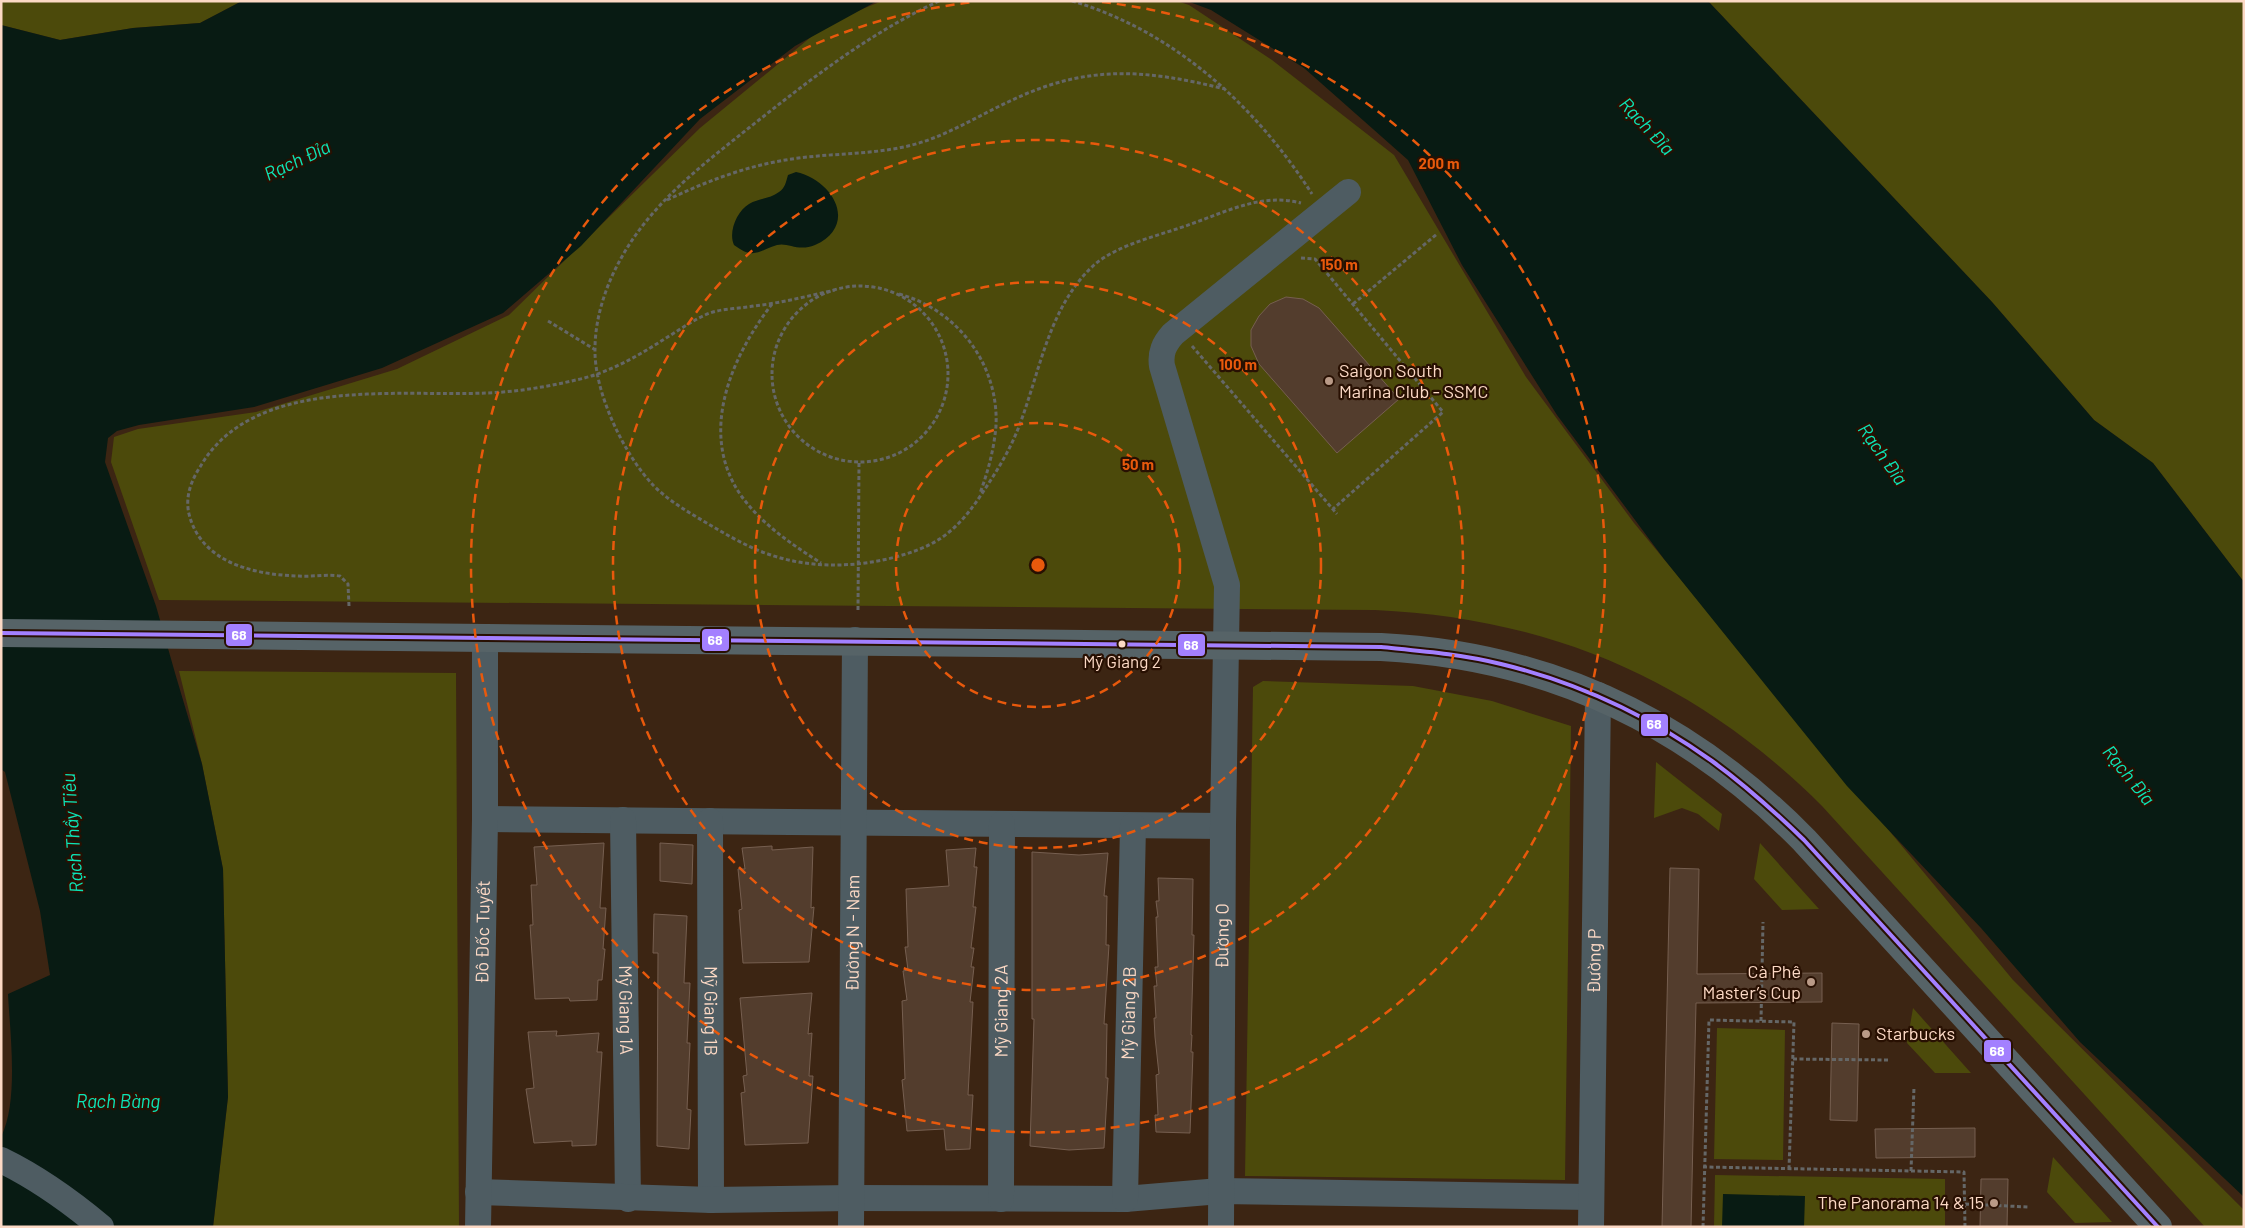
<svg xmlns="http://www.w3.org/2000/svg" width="2245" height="1228" viewBox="0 0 2245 1228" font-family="Barlow,sans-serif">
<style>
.green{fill:#4c4a0b}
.water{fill:#081b13}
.building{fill:#533d2d;stroke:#765f50}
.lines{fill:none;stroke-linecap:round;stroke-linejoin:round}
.path{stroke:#656767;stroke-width:3;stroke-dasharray:4 2.5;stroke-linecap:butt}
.minor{stroke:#4e5c62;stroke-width:26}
.major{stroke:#566367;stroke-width:28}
.bus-1-casing{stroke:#281002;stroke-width:8}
.bus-1{stroke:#a380ff;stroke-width:4}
.ring{fill:none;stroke:#e8590c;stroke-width:2.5;stroke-dasharray:9 6}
.poi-dot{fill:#b99a87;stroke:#281002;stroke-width:2}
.bus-dot{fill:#fcd9c5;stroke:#281002;stroke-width:2}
.labels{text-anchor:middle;stroke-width:4.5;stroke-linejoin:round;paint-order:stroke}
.bus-label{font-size:17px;fill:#fcd9c5;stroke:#281002}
.poi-label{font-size:18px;fill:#fcd9c5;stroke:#281002;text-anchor:start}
.street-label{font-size:18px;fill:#fcd9c5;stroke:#281002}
.water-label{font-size:19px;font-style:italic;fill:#0ce4b7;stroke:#281002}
.centre{fill:#e8590c;stroke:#281002;stroke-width:2.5}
.ring-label{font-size:15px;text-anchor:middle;font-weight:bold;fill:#e8590c;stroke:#281002;stroke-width:4.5;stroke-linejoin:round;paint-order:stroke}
.line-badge{stroke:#281002;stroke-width:2}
.badge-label{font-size:14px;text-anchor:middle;font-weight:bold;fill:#fff}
</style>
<rect width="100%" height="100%" fill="#3c2513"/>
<path class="green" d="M1,1H242L200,23L133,28L60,40L1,25Z
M882,1H1177L1189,5L1272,60L1394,155L1526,377L1634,523L2013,980L2244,1210V1227H2205L1822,806C1697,681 1551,618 1375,610L159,600L111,462L114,437L138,429L256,412L397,369L509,315L700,128L828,23Z
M1708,1H2244V582L2153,463L2094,420L1992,302Z
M179,671L456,673L459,1227H213L228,1097L223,869L202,764Z
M1263,681L1413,686L1492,701L1571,726L1565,1180L1245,1176L1253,687Z
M1656,762L1722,814L1719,831L1698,814L1682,808L1654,818Z
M1760,843L1819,909L1782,910L1754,879Z
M1913,1008L1971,1073H1935L1907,1043Z
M1717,1028L1785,1030L1783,1160L1714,1159Z
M2053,1157L2112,1222L2075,1223L2047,1192Z
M1715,1175L1945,1179V1227H1714Z"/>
<path class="water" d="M242,1H877L795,46L700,119L581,246L503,313L382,368L254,407L139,425L117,431L108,438L105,462L156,606L175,673L202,764L223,869L228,1097L213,1227H1V1137C19,1102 10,1033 8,994L50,975L40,911L5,772L1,769V25L60,40L133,28L200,23Z
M1187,1H1708L1992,302L2094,420L2153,463L2244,582V1197L2080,1042L1981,928L1847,786L1664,559L1557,415L1462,265L1408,160L1304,68L1211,10Z
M796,172C833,180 859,225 815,245C798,252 788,242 777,245C758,251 754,260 734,245C728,232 737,211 749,204C759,198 770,199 779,192C785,188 786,182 788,175Z
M1723,1194L1805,1196L1804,1227H1722Z"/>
<path class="building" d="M1286,297L1303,299L1319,308L1399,399L1337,453L1259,364L1251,346V330L1259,316L1270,304Z
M604,843L600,908H606L603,949H605L602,980H598L597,1000L570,1001L569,998L535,999L530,925H533L531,885H537L534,847Z
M660,843L693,845L692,884L660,881Z
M772,846V850L813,847L811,908L814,907L809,962L743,963L739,910L742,909L738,869H745L742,848Z
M976,848L974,867H977L973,907H976L971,948H974L971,967H974L970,1002H973L968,1095H973L970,1149L946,1150L944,1129L907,1131L902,1080L905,1079L902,1001L907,1000L903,971L908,970L905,947H908L906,889L949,886L946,850Z
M1032,852L1079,855L1108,853L1104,896H1107L1106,945H1109L1104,1024H1107L1106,1078H1108L1104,1148L1069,1150L1030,1146L1034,1019H1032Z
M1670,868L1699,869L1697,974L1822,973V1002L1696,1003L1691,1227H1662Z
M1158,878L1193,879L1192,935H1194L1191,1035H1192L1191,1052H1193L1190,1133L1156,1132L1155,1115H1158L1156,1075L1159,1074L1155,1037L1154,1018H1156L1154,986H1157L1155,967H1158L1156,917H1158L1156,901H1159Z
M654,914L687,916L684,983H690L687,1043H690L687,1109L691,1110L689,1149L657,1146L658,953H653Z
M812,993L808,1034L812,1033L809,1076H813L808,1143L745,1145L741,1093L745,1092L743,1076L747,1075L740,998Z
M1832,1023L1859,1024L1857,1121L1830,1120Z
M557,1031L556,1036L599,1033L597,1052H602L596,1145L572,1146V1141L534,1143L526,1089L534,1088L528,1032Z
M1975,1128V1157L1876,1158L1875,1129Z
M1981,1179H2008L2007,1227H1980Z"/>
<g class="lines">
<path class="path" d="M939,1C868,34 811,79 750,127C701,166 649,205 619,262C605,288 595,319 595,349C594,392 624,455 654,486C670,502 690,513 710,525C729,536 749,548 771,555C817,571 874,567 920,549C948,538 965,519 981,495C995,474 1009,452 1018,429C1040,373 1048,307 1094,265C1118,244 1162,235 1191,224C1228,211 1262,193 1301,203
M1072,1C1174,31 1256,106 1312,194
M667,200C707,181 749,165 792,159C831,153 870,155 908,146C943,138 976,117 1008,102C1086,64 1144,69 1225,89
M1301,258L1315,259L1443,412L1333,509
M772 374a88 88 0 1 1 176 0a88 88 0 1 1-176 0Z
M899,294C958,310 999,365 996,426C994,449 988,472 980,493
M772,304C732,356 698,432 740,494C760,523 791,544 821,563
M1353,304L1437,234
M548,321L594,349
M1192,346L1337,514
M349,606L348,584L340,576C326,574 312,577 299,576C255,575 201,563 189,514C185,497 191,481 200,467C253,375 397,397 486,393C516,392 546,387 576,380C609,373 638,356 666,338C679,330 692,321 705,315C720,308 738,309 754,306C781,303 808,296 835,290
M858,610L859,462
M1761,1021L1763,922
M1793,1059L1889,1060
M1703,1167L1964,1172L1965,1227
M1911,1171L1914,1087
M1965,1204L2028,1207
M1703,1227L1709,1020L1794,1022L1789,1169"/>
<g class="minor">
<path d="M485,819L1223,826"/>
<path id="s1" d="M623,820L628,1199"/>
<path id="s2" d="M710,821L711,1200"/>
<path d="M1,1160C38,1178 70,1201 101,1227"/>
<path d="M478,1192L711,1200L851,1198L1125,1199L1220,1191L1591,1197"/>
<path id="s3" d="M1001,1199L1002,824"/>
<path id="s4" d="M1125,1199L1133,826"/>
<path id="s5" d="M478,1227L485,819V637"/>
<path id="s6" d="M851,1227L855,640"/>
<path id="s7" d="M1221,1227L1223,826L1227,585L1162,366C1160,353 1164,344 1173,334L1348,192"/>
<path id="s8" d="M1591,1227L1598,695"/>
</g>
<path class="major" d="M1,633L1381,647C1547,655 1688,722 1804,840L2158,1227"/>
<defs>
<path id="bus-1" d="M1,633L1381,647C1421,651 1461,654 1501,664C1576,682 1649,716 1712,761C1745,785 1775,812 1804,840L2158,1227"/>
</defs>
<use href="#bus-1" class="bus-1-casing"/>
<use href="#bus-1" class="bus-1"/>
</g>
<g class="ring">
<circle cx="1038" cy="565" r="142"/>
<circle cx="1038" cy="565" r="283"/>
<circle cx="1038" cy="565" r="425"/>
<path d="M1102 2A567 567 0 1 1 974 2"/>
</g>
<g class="poi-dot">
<circle cx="1329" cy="381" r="5"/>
<circle cx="1811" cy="982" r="5"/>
<circle cx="1866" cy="1034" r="5"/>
<circle cx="1994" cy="1203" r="5"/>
</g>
<circle class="bus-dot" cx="1122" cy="644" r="4.5"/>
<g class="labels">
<g class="bus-label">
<text x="1122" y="668">Mỹ Giang 2</text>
</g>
<g class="poi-label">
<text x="1339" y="377">Saigon South<tspan x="1339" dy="21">Marina Club - SSMC</tspan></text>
<text x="1801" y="978" text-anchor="end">Cà Phê<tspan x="1801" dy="21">Master’s Cup</tspan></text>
<text x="1876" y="1040">Starbucks</text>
<text x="1984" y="1209" text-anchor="end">The Panorama 14 &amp; 15</text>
</g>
<g class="street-label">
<text dy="6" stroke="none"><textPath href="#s5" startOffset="295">Đô Đốc Tuyết</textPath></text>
<text dy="6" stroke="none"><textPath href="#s6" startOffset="294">Đường N - Nam</textPath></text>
<text dy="6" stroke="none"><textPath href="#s7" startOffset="291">Đường O</textPath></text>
<text dy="6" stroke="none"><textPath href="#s8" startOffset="266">Đường P</textPath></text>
<text dy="6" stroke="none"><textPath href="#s1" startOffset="190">Mỹ Giang 1A</textPath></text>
<text dy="6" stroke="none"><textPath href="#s2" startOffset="190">Mỹ Giang 1B</textPath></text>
<text dy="6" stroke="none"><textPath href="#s3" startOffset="188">Mỹ Giang 2A</textPath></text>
<text dy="6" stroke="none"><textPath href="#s4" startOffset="186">Mỹ Giang 2B</textPath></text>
</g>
<g class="water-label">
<text transform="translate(1647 126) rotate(47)" y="7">Rạch Đỉa</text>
<text transform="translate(297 160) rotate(-25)" y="7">Rạch Đỉa</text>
<text transform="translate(1883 454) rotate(55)" y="7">Rạch Đỉa</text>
<text transform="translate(2129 775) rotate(51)" y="7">Rạch Đỉa</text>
<text transform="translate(72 833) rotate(-94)" y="7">Rạch Thầy Tiêu</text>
<text x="118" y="1108">Rạch Bàng</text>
</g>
</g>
<circle cx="1038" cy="565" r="8" class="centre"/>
<g class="ring-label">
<text x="1439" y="169">200 m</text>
<text x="1339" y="270">150 m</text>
<text x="1238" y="370">100 m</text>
<text x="1138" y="470">50 m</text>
</g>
<g class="line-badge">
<rect x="225" y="623" width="28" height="24" rx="5" fill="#a380ff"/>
<rect x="701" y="628" width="29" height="24" rx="5" fill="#a380ff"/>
<rect x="1177" y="633" width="29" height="24" rx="5" fill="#a380ff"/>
<rect x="1640" y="713" width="29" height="24" rx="5" fill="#a380ff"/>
<rect x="1983" y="1039" width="29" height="24" rx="5" fill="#a380ff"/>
</g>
<g class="badge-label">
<text x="239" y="640">68</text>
<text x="715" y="645">68</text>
<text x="1191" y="650">68</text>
<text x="1654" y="729">68</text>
<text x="1997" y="1056">68</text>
</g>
<rect width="2245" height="1228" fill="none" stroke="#fcd9c5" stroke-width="5"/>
</svg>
